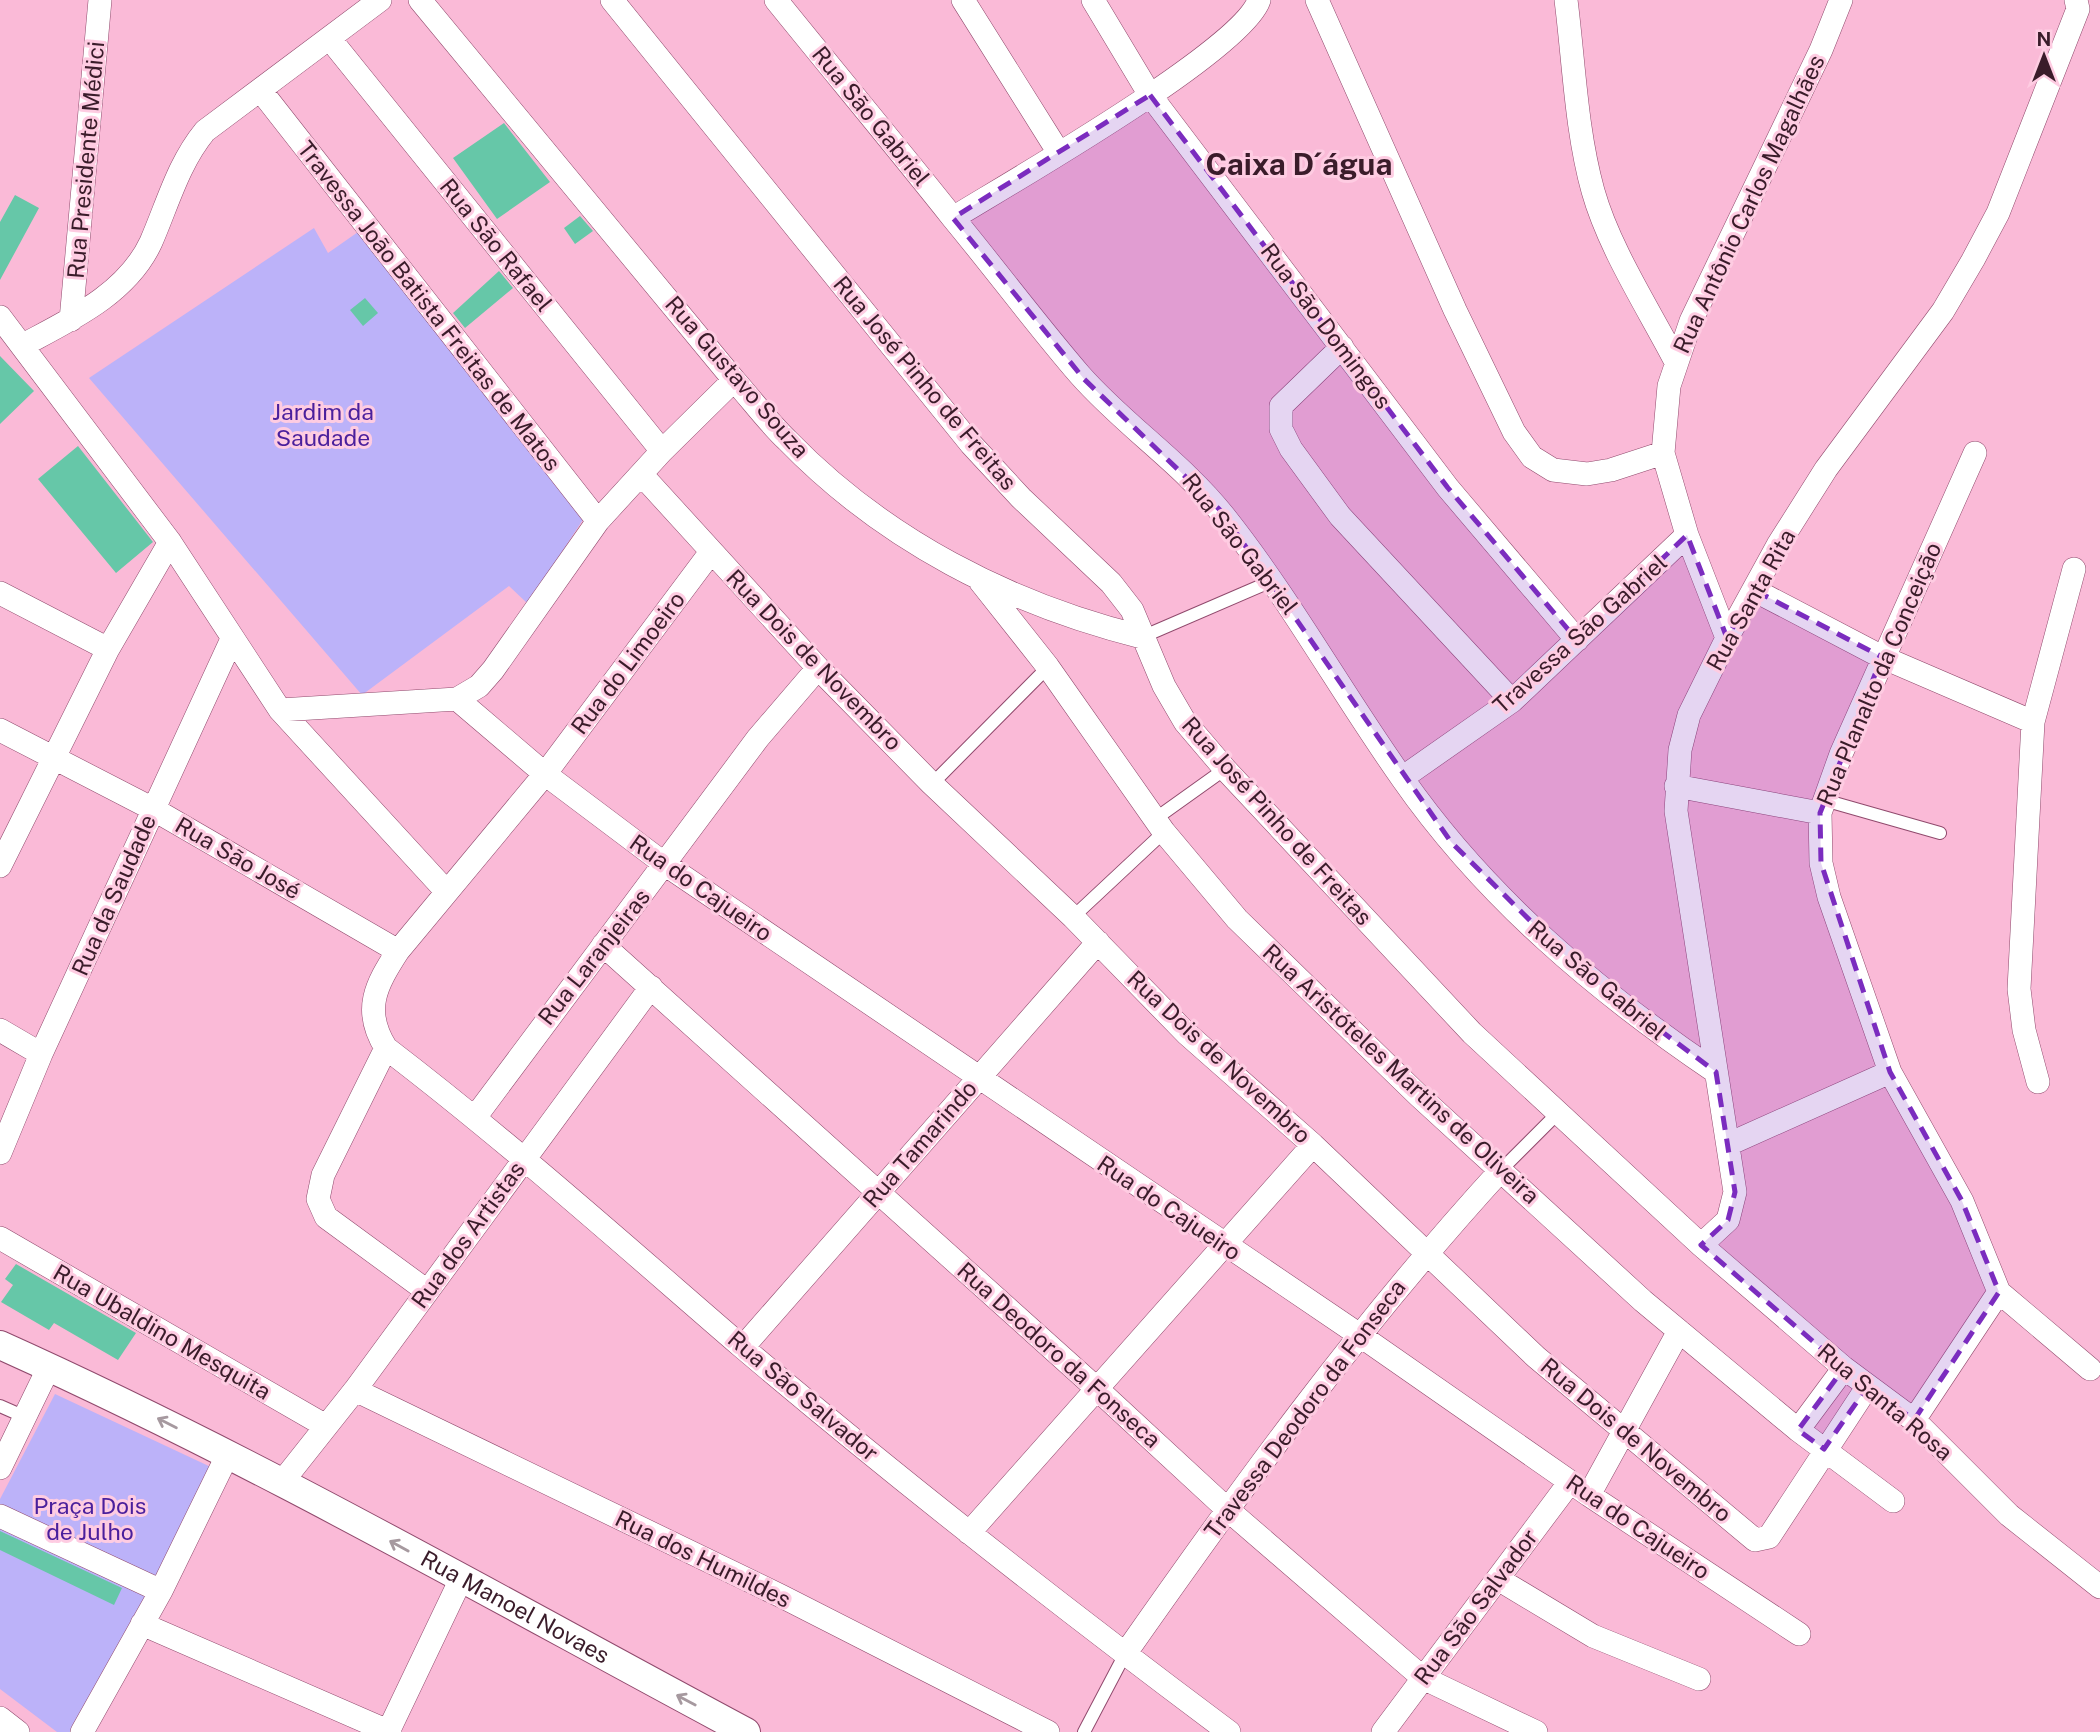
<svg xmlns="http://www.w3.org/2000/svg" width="2100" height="1732" viewBox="0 0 2100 1732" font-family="'Public Sans',sans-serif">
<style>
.green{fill:#bcb2f9}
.building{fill:#66c7a8}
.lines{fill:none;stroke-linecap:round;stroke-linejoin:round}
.service-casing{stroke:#904a6d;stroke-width:14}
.minor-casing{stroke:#904a6d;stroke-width:24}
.tertiary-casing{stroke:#904a6d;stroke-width:30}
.service{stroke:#fff;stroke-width:12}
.minor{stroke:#fff;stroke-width:23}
.tertiary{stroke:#fff;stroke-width:28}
.oneway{stroke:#a6999f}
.marked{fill:#7b2cbf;fill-opacity:0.2;stroke:#7b2cbf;stroke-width:5;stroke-dasharray:14 9;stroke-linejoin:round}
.labels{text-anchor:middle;stroke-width:6;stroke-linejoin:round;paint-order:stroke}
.street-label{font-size:23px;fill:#3a1c2a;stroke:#fecce2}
.park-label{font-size:23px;fill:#4a1f9c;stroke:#fecce2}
.district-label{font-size:30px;font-weight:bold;fill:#3a1c2a;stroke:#fecce2}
</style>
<rect width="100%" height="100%" fill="#fabad7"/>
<path class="green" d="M314,228L328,253L358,232L584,518L528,604L509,586L362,695L89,378Z
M55,1394L213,1468L76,1732H57L0,1689V1499Z"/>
<path class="building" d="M504,123L550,182L497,219L453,158Z
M15,195L39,208L0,280V222Z
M580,216L593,231L575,244L564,228Z
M499,271L513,288L465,328L453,313Z
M365,298L378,313L363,326L350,310Z
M0,356L34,391L0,424Z
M78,446L153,542L116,573L38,479Z
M16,1264L136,1333L118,1360L54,1323L49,1330L1,1302L13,1285L5,1279Z
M0,1531L122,1588L114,1605L0,1550Z"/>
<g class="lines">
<defs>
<path id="service" d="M1142,637L1272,581
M932,784L1048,667
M1824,800L1940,833
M1155,819L1225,769
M1073,917L1164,832
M1501,1170L1559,1112
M0,1406L25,1417
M1084,1732L1125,1654"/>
<path id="minor" d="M420,0L734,380C752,400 768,422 787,440C884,540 1009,604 1142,637
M612,0L971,444L1021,498L1111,583L1132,610L1164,686L1185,722L1225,769L1472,1033L1701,1245L1844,1368L1914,1420L2009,1515L2100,1587
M776,0C835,73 895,145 953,218C996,270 1036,324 1080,375C1125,426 1182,463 1224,516C1290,599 1341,692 1402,778C1485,897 1596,991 1716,1072
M963,0L1059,153
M1093,0L1150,95L1448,488L1577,640
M1317,0L1455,310L1514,432L1532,457L1553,470L1587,474L1611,470L1663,453
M1566,0C1574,63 1576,130 1593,191C1609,248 1648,308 1675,360
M330,39L662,451
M261,91L598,521
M953,218C1008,184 1243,50 1259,0
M0,317L170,542L280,710L446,891
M71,320L100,0
M23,345C70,320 127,294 151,242C168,203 178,164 205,131L380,0
M1342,347L1281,406V429L1291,449L1340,516L1512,701
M1975,453L1841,754L1820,813L1821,863L1829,897L1890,1072L1962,1201L1999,1292L2090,1369
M641,474L818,668L932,784L1073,917L1186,1033L1313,1145L1536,1357L1755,1540L1769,1537L1868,1386
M711,552L545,774L398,951C376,985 362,1010 386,1048C509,1142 624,1245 741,1346C899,1480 1063,1608 1229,1732
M980,581L1048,667L1164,832L1237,919L1418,1095L1643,1301L1798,1430L1893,1501
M1754,590L1882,657L2033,722
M0,593L108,649
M1727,638L1687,535L1663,453L1669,386L1691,321L1821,50L1841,0
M457,699L479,686L493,670L598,521L662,451L734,380
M280,710L457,699L545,774L666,865L1358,1334L1589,1495L1799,1634
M0,730L153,809L398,951
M1402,778L1512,701L1687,535
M1676,786L1820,813
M0,866L108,649L170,542
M603,945L1096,1388L1227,1509L1423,1678L1536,1732
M0,1030L41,1054
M386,1048L323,1175L318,1199L326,1217L427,1291
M2038,1082L2024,1030L2019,989L2033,722L2074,569
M476,1116L758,738L818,668
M1729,1144L1890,1072
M0,1153L41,1054L232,639
M0,1238L324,1425
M1701,1245L1728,1220L1735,1192L1676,811L1680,750L1689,715L1727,638L1778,545L1826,469L1943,311L1973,260L1998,213L2078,9L2076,0
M743,1347L1098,942
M355,1390L781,1596L1048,1732
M1914,1420L1999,1292
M1798,1430L1844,1368
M0,1468L49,1367
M282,1482L355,1390L651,987
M1589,1495L1679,1331
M0,1516L161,1591
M969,1533L1313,1145
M1498,1579L1593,1636L1699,1679
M142,1624L390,1732
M1125,1654C1244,1484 1361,1323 1501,1170
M0,1718L18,1732
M82,1732L161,1591L228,1454
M388,1732L461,1579
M1383,1732L1570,1482"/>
<g id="tertiary">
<path id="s1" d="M0,1345C256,1460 499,1600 746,1732"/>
</g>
</defs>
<use href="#service" class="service-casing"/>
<use href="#minor" class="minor-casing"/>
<use href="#tertiary" class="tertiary-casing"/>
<use href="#service" class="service"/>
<use href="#minor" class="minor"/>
<use href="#tertiary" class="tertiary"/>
</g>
<defs><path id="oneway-shaft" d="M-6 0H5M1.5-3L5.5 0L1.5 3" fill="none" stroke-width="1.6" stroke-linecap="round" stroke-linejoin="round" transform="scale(1.75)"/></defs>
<g class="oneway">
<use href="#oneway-shaft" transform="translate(167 1423) rotate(-153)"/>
<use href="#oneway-shaft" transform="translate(399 1546) rotate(-151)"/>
<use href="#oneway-shaft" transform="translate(686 1700) rotate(-152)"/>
</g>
<path class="marked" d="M1150,95L1448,488L1577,640L1687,535L1727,638L1754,590L1882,657L1820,813L1821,863L1890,1072L1962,1201L1999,1292L1914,1420L1868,1386L1824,1449L1798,1430L1844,1368L1701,1245L1728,1220L1735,1192L1716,1072L1582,972L1451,842L1221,511L1084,379L953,218Z"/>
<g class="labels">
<g class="street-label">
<text transform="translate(871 116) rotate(51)" y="8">Rua São Gabriel</text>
<text transform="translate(86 160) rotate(-85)" y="8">Rua Presidente Médici</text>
<text transform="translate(1749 204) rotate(-65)" y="8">Rua Antônio Carlos Magalhães</text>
<text transform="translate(496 245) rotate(51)" y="8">Rua São Rafael</text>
<text transform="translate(429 306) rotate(52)" y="8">Travessa João Batista Freitas de Matos</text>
<text transform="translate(1326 326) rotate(53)" y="8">Rua São Domingos</text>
<text transform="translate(737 377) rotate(49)" y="8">Rua Gustavo Souza</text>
<text transform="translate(925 383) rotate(50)" y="8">Rua José Pinho de Freitas</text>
<text transform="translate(1240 544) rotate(52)" y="8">Rua São Gabriel</text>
<text transform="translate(1751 600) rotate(-61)" y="8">Rua Santa Rita</text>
<text transform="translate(1580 634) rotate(-42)" y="8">Travessa São Gabriel</text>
<text transform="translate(814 660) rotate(46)" y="8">Rua Dois de Novembro</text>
<text transform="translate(628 663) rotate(-53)" y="8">Rua do Limoeiro</text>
<text transform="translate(1879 674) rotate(-67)" y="8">Rua Planalto da Conceição</text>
<text transform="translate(1277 821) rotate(48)" y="8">Rua José Pinho de Freitas</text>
<text transform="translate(238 858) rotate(30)" y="8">Rua São José</text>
<text transform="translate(701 888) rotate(35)" y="8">Rua do Cajueiro</text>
<text transform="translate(114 895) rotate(-66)" y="8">Rua da Saudade</text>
<text transform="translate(594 957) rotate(-52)" y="8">Rua Laranjeiras</text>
<text transform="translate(1597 980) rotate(40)" y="8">Rua São Gabriel</text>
<text transform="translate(1219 1057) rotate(43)" y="8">Rua Dois de Novembro</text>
<text transform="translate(1401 1074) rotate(43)" y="8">Rua Aristóteles Martins de Oliveira</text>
<text transform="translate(920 1144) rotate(-49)" y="8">Rua Tamarindo</text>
<text transform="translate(1169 1208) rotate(34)" y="8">Rua do Cajueiro</text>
<text transform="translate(468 1235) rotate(-54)" y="8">Rua dos Artistas</text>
<text transform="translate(162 1332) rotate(30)" y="8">Rua Ubaldino Mesquita</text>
<text transform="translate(1059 1355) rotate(42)" y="8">Rua Deodoro da Fonseca</text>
<text transform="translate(803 1396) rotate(40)" y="8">Rua São Salvador</text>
<text transform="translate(1885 1402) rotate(40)" y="8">Rua Santa Rosa</text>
<text transform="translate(1305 1409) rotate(-53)" y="8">Travessa Deodoro da Fonseca</text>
<text transform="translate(1636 1440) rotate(40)" y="8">Rua Dois de Novembro</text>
<text transform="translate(1638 1527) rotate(34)" y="8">Rua do Cajueiro</text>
<text transform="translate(703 1559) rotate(26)" y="8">Rua dos Humildes</text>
<text dy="8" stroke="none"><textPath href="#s1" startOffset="578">Rua Manoel Novaes</textPath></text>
<text transform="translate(1476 1607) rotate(-53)" y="8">Rua São Salvador</text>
</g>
<g class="park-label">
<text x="323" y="420">Jardim da<tspan x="323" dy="26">Saudade</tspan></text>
<text x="90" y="1514">Praça Dois<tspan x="90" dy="26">de Julho</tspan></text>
</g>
<g class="district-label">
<text x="1299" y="175">Caixa D´água</text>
</g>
</g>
<g transform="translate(2044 56)" stroke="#fecce2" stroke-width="5" paint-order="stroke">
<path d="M0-5L12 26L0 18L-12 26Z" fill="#3a1c2a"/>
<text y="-10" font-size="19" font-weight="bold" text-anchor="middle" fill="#3a1c2a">N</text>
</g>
</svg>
